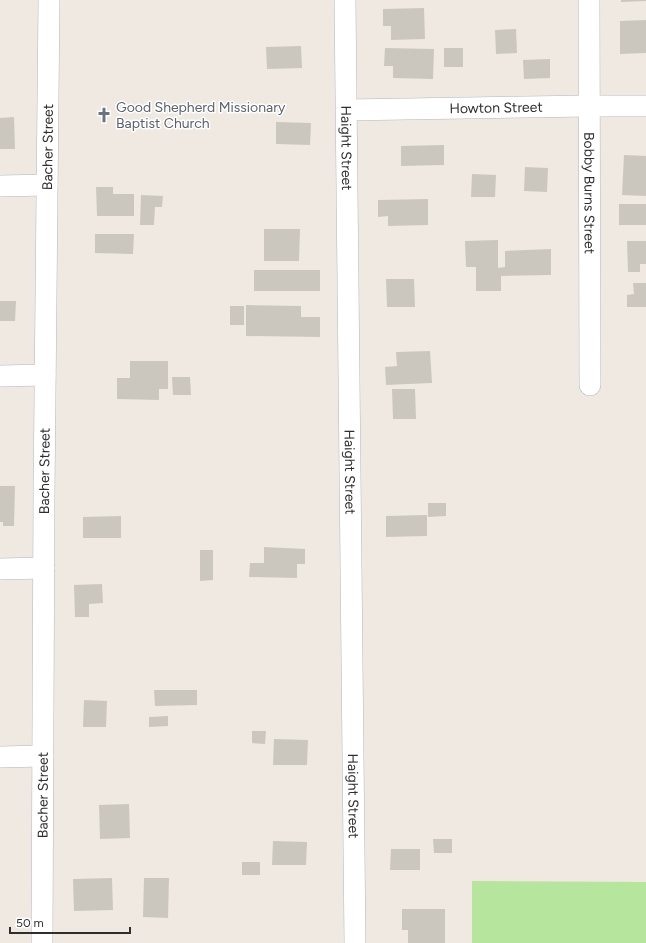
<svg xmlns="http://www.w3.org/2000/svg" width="646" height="943" viewBox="0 0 646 943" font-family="Figtree,sans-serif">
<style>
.green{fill:#b6e59e}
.building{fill:#cbc7bf}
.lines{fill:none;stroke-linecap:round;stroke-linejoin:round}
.minor-casing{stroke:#b4b7c1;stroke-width:22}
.minor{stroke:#fff;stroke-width:21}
.labels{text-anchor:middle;stroke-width:3;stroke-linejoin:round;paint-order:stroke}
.worship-label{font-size:14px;fill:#5b616d;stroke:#fff;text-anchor:start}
.street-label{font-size:14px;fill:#2e2e2e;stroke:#fff}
</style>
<rect width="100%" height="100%" fill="#efe9e1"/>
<path class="green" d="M472,881L646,882V943H472Z"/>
<path class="building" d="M621,0H646V1L621,2Z
M424,8L425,39L391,40V26H383V9Z
M646,20V53L620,54V21Z
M516,29L517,53L496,54L495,30Z
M301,46L302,68L267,69L266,47Z
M385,48L434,49L433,79L393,78V66H384Z
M444,48H463V67H444Z
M550,59V78L524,79L523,60Z
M14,117L15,149H0V118Z
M276,122L311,123L310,145L276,144Z
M444,145V165L401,166V146Z
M624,155L646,156V196L622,195Z
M525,167L548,168L547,192L524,191Z
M472,174L496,175L495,197H471Z
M96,187H113V194H134V216H97Z
M141,195L163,196L162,207H155L154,225H140Z
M428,199V225L388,226V216L378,217V200Z
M619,204H646V225H619Z
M264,229H300L299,261H264Z
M95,234H134L133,254L95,253Z
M498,240V268L505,267V251L551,249V275L501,276V291H476V267H466L465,241Z
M627,241H646V264H640V272H628Z
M254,270H320V291H254Z
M386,279H414L415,307H387Z
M633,283H646V307H627V295L634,294Z
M0,301H16L15,321H0Z
M246,305L301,306V317H320V337L246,336Z
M230,306H244V325H230Z
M430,351L432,383L386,385L385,367L397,366L396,352Z
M130,361H168V389H159V400L117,399V378H130Z
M172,377H190L191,395H173Z
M392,389H415L416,419H393Z
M0,486H15L14,526H3V522H0Z
M428,503H446V516L428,517Z
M427,515V536L386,537V516Z
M121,516V538H83V517Z
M264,547L305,549V564H297V578L249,577L250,563H264Z
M200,550H213V580L200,581Z
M102,584L103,603L89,604V617H75L74,585Z
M154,690H197V705L155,706Z
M84,700L107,701L106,727H83Z
M168,716V726L149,727V717Z
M252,731H266L265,744L252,743Z
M274,739L308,740L307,765H273Z
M129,804L130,838L100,839L99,805Z
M433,839H452V853H434Z
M273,841L307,842L306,865H272Z
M391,849H420V870H390Z
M242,862H260V875H242Z
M112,878L113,910L74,911L73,879Z
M144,878H169L168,918L143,917Z
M402,909H445V943H408V930H402Z"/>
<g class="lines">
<defs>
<g id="minor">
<path id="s1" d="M345,0L355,943"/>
<path id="s2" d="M589,0L590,385"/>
<path id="s3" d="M347,110L590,106H646"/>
<path d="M0,186L47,185"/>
<path d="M0,376L45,375"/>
<path d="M0,569L44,568"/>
<path d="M0,757L43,756"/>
<path id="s4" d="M42,943L44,495L49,0"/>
</g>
</defs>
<use href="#minor" class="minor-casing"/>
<use href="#minor" class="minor"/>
</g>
<defs>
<symbol id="church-bare" viewBox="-9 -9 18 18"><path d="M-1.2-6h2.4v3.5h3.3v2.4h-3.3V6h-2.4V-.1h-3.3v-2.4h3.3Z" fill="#6b7280" stroke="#fff" stroke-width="2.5" paint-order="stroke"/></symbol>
</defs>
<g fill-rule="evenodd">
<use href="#church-bare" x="93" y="104" width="22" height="22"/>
</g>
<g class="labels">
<g class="worship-label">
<text x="116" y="112">Good Shepherd Missionary<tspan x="116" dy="16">Baptist Church</tspan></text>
</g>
<g class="street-label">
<text dy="5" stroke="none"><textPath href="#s3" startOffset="149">Howton Street</textPath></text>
<text dy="5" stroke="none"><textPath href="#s4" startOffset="796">Bacher Street</textPath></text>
<text dy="5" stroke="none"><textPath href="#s1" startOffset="148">Haight Street</textPath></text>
<text dy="5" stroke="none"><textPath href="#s2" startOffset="193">Bobby Burns Street</textPath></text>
<text dy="5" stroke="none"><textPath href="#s4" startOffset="472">Bacher Street</textPath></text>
<text dy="5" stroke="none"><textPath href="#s1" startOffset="472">Haight Street</textPath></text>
<text dy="5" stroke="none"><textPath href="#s4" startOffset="148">Bacher Street</textPath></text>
<text dy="5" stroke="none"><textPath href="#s1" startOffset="796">Haight Street</textPath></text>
</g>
</g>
<path d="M10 927v6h120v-6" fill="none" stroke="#2e2e2e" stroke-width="2"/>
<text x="16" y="927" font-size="12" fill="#2e2e2e" stroke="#ffffff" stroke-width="3" paint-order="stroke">50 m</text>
</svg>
